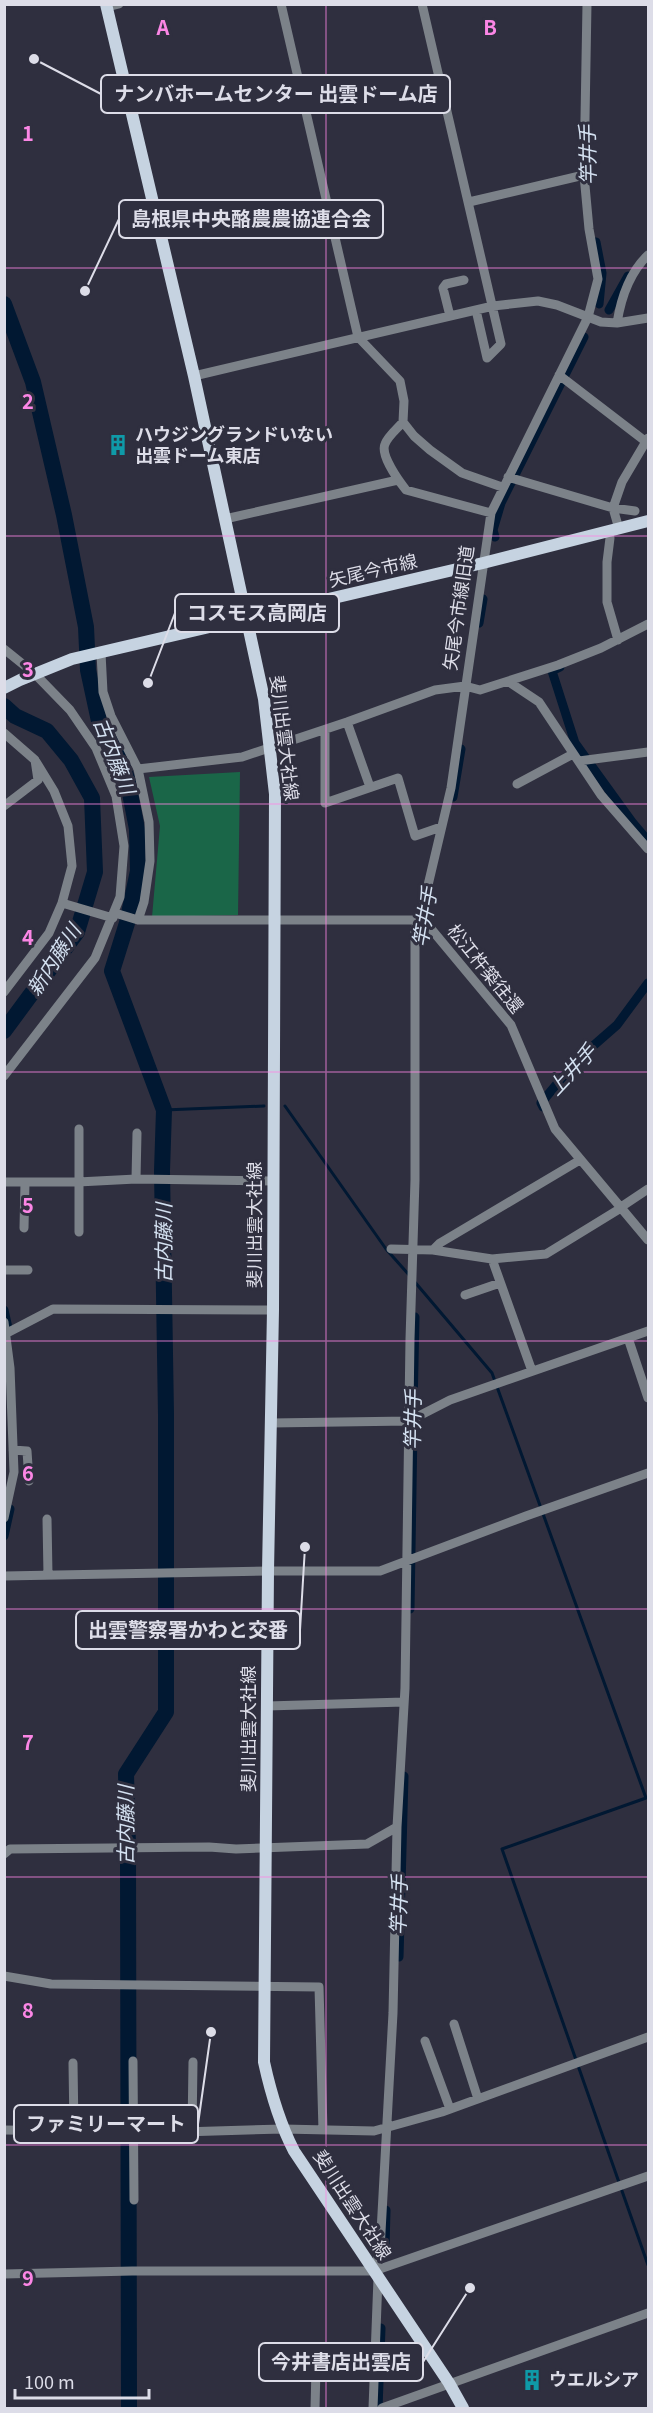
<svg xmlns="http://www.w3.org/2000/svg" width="653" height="2413" viewBox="0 0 653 2413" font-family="Georgia,'Noto Sans JP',serif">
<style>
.green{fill:#1a6648}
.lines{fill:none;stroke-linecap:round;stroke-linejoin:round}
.stream{stroke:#011832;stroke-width:3}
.canal{stroke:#011832;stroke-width:9}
.river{stroke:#011832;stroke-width:16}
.minor{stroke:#7c8289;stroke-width:9}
.major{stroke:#c6d3e1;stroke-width:12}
.grid{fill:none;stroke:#fb86e5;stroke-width:1.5;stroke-opacity:0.55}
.labels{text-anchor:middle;stroke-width:6;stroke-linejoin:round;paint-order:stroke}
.poi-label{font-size:18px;font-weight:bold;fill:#dddde8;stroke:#2f2f3f;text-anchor:start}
.street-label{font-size:18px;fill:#dddde8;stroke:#2f2f3f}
.water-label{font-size:20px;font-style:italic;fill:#d4e1f1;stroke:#2f2f3f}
.grid-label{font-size:20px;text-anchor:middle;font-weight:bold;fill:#fb86e5;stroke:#2f2f3f;stroke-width:6;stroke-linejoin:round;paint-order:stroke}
.leader{fill:none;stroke:#dddde8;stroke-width:2}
.callout-dot{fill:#dddde8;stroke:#2f2f3f;stroke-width:2}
.callout{fill:#2f2f3f;stroke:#dddde8;stroke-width:2}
.callout-label{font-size:20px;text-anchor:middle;font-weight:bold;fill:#dddde8}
</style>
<rect width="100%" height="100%" fill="#2f2f3f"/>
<path class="green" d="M240,772L238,915L152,917L160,826L149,777Z"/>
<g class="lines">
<path class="stream" d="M285,1106L386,1249L410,1276
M164,1110L264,1106
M414,1281L492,1373L646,1798L502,1849L648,2265"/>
<path class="canal" d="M596,242L602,273L599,304
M609,310L628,276
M495,537L493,530L501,503L584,337
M479,623L483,599
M560,667L552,671L575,743L632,822L648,841
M453,797L461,749
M543,1107L541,1103L577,1060L617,1025L648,983
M4,1310L8,1328
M413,1408L415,1317
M4,1536L10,1509
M410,1609L413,1428
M399,1957L404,1776
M385,2247L386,2210
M378,2408L381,2328"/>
<path class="river" d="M4,304L33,382L64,515L86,627L88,670L99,721L116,751L127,778L137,829L138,871L127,923L112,971L164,1110L162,1171L166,1415V1712L126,1774L128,1847L129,2408
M4,706L15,716L47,731L71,760L92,798L95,872L77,932L4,1031"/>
<path class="minor" d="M281,4L358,337L400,381L404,401L403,422L414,436L430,450L462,473L502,487
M422,4L501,344L487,358L476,310
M107,7L119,4
M469,202L584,175
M450,316L443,288L446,284L464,280
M617,323C621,298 629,273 648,255
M559,375L645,441
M194,376L493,306L538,301L557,305L601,322L617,323L648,318
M403,422C398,428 388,436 385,444C380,455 399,481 406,490L491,513
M508,477L613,508L635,511
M225,519L398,480
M619,529L613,508L622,482L648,438
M608,532L610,538L607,562V602L618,640
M4,649L35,674L70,710L96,748L116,796L124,846L120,897L95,958L4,1076
M101,653L103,692L111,716L138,769L149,822L150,861L144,902L138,920
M509,682L539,702L601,795L648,849
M347,722L370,787
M325,730V803L398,778L415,836L441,827
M4,733L35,760L38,780L4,806
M579,761L648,752
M138,769L242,757L347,722L435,690L465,686L480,690L558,665L601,648L648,624
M517,784L573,754
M62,903L113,918
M115,913L138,920H414L418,922
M420,919L427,924L511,1025L555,1129L648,1240
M4,992L49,933L62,903L72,866L68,826L54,791L35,760
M136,1179L137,1133
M4,1182H78L136,1179L273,1181
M621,1207L648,1189
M24,1228L25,1182
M79,1232V1129
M391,1249L433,1250L440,1243L580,1160
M433,1250L492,1259L546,1254L621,1208
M492,1259L532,1371
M4,1270H28
M465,1295L500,1283
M4,1322L10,1368L14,1472L4,1518
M7,1333L53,1309L273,1310
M628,1338L648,1398
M271,1423L409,1421L450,1400L648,1331
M13,1450L27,1451L29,1481
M47,1519L48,1575
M4,1576L268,1571H380L526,1516L648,1473
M267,1706L404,1702
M4,1854L10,1849L209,1847L236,1849L367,1844L397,1827
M4,1976L51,1984L319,1987L323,2130
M454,2024L478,2099
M425,2041L450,2109
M133,2061L134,2200
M73,2063L74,2130
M4,2130L182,2132L283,2129L374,2131L442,2112L648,2037
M192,2131L193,2062
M374,2271L380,2250L393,2013L397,1827L405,1688L410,1339L415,1180V929L420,919L451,788L491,513L588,317L598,279L589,229L584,175L587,4
M4,2274L132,2271H374L648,2176
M315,2408L316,2368
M373,2408L378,2278
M382,2408L648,2313"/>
<path class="major" d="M106,4L194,376L225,519L264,699L275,794L273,1310L268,1571L264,2062C271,2094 279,2122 294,2151L449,2383L463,2408
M4,688L20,680L72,659L483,563L648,521"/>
</g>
<path class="grid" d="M326,4V2408M4,268H648M4,536H648M4,804H648M4,1072H648M4,1341H648M4,1609H648M4,1877H648M4,2145H648"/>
<defs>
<symbol id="building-bare" viewBox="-9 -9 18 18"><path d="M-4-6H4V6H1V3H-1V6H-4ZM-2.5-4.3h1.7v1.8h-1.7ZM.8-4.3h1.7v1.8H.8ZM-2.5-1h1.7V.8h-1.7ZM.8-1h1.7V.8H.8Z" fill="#0f9aa8" stroke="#2f2f3f" stroke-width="2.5" paint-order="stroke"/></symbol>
</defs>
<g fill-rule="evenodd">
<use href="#building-bare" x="103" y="430" width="30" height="30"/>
<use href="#building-bare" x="517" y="2365" width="30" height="30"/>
</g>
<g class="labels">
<g class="poi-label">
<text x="135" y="441">ハウジングランドいない<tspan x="135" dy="21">出雲ドーム東店</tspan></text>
<text x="549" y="2386">ウエルシア</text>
</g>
<g class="street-label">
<text transform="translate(373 571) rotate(-13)" y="6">矢尾今市線</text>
<text transform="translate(459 608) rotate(-82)" y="6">矢尾今市線旧道</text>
<text transform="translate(284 738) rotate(83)" y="6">斐川出雲大社線</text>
<text transform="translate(485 969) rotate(51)" y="6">松江杵築往還</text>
<text transform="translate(255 1225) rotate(-90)" y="6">斐川出雲大社線</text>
<text transform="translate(249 1729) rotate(-90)" y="6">斐川出雲大社線</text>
<text transform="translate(352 2205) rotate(57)" y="6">斐川出雲大社線</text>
</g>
<g class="water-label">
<text transform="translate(588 155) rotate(-91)" y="7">竿井手</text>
<text transform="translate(114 756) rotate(69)" y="7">古内藤川</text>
<text transform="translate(425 917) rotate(-80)" y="7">竿井手</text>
<text transform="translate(54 960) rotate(-57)" y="7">新内藤川</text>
<text transform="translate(572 1070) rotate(-47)" y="7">上井手</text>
<text transform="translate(164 1243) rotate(-90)" y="7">古内藤川</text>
<text transform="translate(413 1420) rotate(-89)" y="7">竿井手</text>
<text transform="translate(126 1825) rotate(-90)" y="7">古内藤川</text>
<text transform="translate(399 1905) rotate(-88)" y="7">竿井手</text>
</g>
</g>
<g class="grid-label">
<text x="163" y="35">A</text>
<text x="490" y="35">B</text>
<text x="28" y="141">1</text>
<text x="28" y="409">2</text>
<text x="28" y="677">3</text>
<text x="28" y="945">4</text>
<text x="28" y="1213">5</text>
<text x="28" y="1481">6</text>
<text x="28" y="1750">7</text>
<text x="28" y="2018">8</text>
<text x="28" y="2286">9</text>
</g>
<path class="leader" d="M34 59L101 94M85 291L119 219M148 683L175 613M305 1547L300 1630M211 2032L198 2124M470 2288L423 2362"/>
<g class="callout-dot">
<circle cx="34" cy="59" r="6"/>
<circle cx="85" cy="291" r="6"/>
<circle cx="148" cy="683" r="6"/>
<circle cx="305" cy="1547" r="6"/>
<circle cx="211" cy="2032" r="6"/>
<circle cx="470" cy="2288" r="6"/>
</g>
<g class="callout">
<rect x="101" y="75" width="349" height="38" rx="6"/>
<rect x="119" y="200" width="264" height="38" rx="6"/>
<rect x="175" y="594" width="164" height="38" rx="6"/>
<rect x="76" y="1611" width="224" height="38" rx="6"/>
<rect x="14" y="2105" width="184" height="38" rx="6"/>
<rect x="259" y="2343" width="164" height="38" rx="6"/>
</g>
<g class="callout-label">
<text x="276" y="101">ナンバホームセンター 出雲ドーム店</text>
<text x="251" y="226">島根県中央酪農農協連合会</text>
<text x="257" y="620">コスモス高岡店</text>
<text x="188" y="1637">出雲警察署かわと交番</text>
<text x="106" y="2131">ファミリーマート</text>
<text x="341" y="2369">今井書店出雲店</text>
</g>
<rect width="653" height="2413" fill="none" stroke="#dddde8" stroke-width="12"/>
<path d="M15 2389v9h134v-9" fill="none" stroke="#dddde8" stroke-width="3"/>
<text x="24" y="2389" font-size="18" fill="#dddde8" stroke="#2f2f3f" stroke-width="4.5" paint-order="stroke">100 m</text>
</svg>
